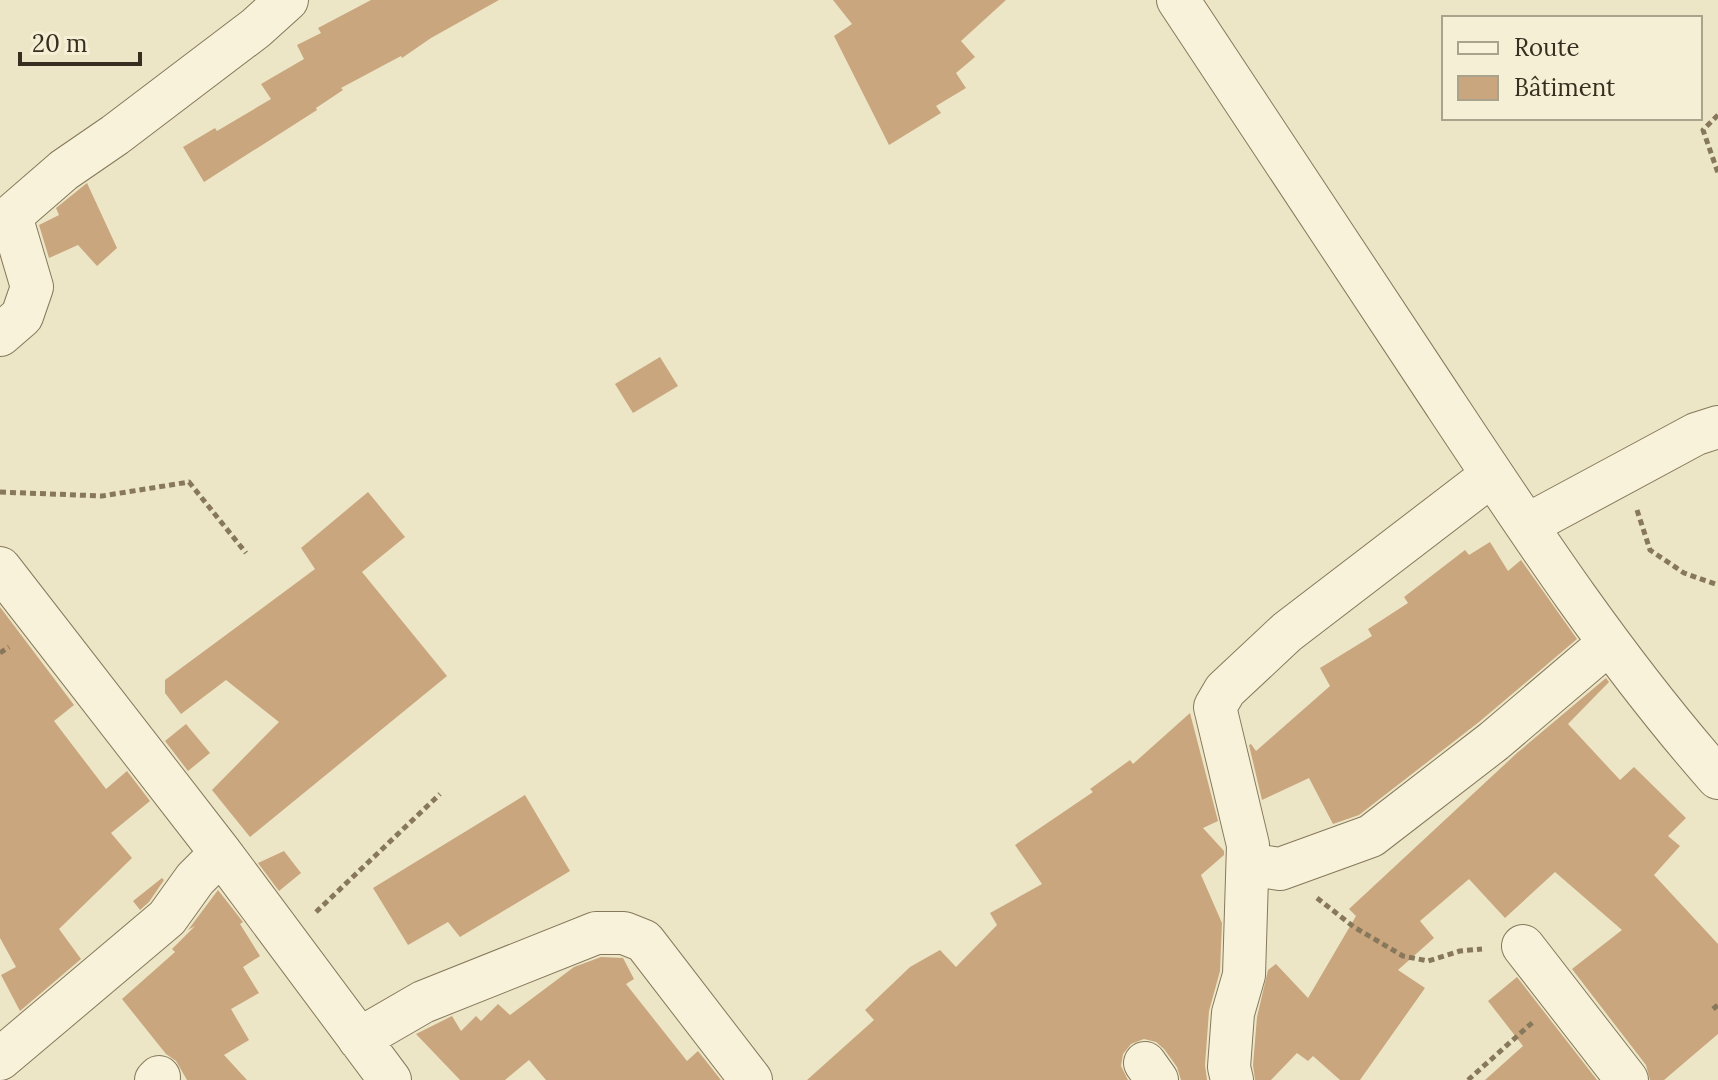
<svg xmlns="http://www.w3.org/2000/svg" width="1718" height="1080" viewBox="0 0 1718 1080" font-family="Lora,serif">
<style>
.building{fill:#c9a67e}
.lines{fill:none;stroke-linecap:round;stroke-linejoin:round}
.minor-casing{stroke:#87785c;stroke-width:44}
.path{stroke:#87785c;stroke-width:5;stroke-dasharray:6 4;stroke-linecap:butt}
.minor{stroke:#f7f2d9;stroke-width:42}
</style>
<rect width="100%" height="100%" fill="#ece6c6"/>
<path class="building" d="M371,0H499L431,38L402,58L401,56L341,88L343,90L316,108L317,110L204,182L183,147L215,128L217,131L271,99L261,84L304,59L297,45L321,33L318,28Z
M833,0H1006L961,41L975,57L956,73L966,88L936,106L941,113L889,145L834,36L852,24Z
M87,183L117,248L97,266L78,245L49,258L39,225L59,215L56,208Z
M660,357L678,386L633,413L615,384Z
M368,492L405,537L362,572L447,676L250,837L212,790L279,722L226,680L181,714L165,693V680L315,569L301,548Z
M1490,542L1508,571L1521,560L1577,639L1479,722L1359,815L1333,824L1309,778L1262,800L1249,745L1251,744L1256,751L1330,686L1320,668L1372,636L1368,629L1408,603L1404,597L1465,550L1469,555Z
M0,607L74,705L54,721L106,789L127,771L150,801L111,833L132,858L59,929L81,959L20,1011L1,975L16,967L0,938Z
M1606,678L1609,682L1568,724L1620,780L1634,767L1686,818L1668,836L1680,846L1654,875L1718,944V1034L1664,1080H1650L1646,1065L1572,969L1622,930L1555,872L1505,918L1469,879L1420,921L1434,938L1398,970L1425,988L1360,1080H1340L1313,1056L1308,1061L1297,1053L1271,1080H1255L1253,1065L1257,1017L1268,970L1276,964L1308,998L1356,916L1349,909L1517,753Z
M1190,713L1218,821L1203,828L1224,851V855L1201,875L1222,923L1220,971L1209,1011L1205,1065L1207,1080H1181L1177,1067L1164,1049L1156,1042L1144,1039L1131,1044L1123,1054L1121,1066L1128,1080H807L874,1020L865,1010L910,967L940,950L956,967L997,925L990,913L1042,884L1015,845L1093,792L1090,789L1130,760L1133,764Z
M186,724L210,753L188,771L165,741Z
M525,795L570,871L460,937L448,922L408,945L373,888Z
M284,851L301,873L279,891L258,863Z
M162,878L164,880L149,902L140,910L133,901Z
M218,890L243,922L240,924L260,956L243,967L259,993L231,1009L249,1040L224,1055L247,1080H187L176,1061L166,1054L122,999L175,952L172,949L195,926L188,930Z
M601,957L623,958L634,979L626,984L687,1061L698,1051L721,1080H546L529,1060L505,1080H460L416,1034L452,1016L461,1031L476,1016L481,1021L498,1004L510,1015L574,967Z
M1517,977L1597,1080H1485L1523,1046L1488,1001Z"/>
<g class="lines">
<defs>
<path id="minor" d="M1178,0C1265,131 1352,262 1438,393C1526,526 1613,659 1718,778
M0,335L22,316L32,287L11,216L64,170L115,135L256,28L287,0
M1527,525L1696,434L1718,427
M0,568L221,853L390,1080
M1248,864L1280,869L1371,836L1494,741L1608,644
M1523,946L1627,1080
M359,1039L423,1002L596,933H624L644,941L751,1080
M0,1059L167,918L195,879L221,853
M1145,1063L1157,1080
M156,1080L159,1077
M1232,1080L1229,1067L1233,1013L1244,975L1248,845L1215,707L1225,690L1287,632L1492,475"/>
</defs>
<use href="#minor" class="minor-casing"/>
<path class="path" d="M1718,115L1703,130L1718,173
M0,492L102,496L189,482L246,553
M1637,510L1650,550L1684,573L1718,585
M0,653L9,647
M1317,898L1354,927L1403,956L1428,961L1460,951L1482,949
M316,912L440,794
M1713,1009L1718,1005
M1468,1080L1533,1022"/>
<use href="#minor" class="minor"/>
</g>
<rect x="1442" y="16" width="260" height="104" fill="#f4efd5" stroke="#a9a28d" stroke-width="2"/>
<rect x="1458" y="42" width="40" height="12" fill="#f7f2d9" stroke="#a9a28d" stroke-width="2"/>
<text x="1514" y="56" font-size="24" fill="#382e20">Route</text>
<rect x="1458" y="76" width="40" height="24" fill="#c9a67e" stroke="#a9a28d" stroke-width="2"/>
<text x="1514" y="96" font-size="24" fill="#382e20">Bâtiment</text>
<path d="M20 52v12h120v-12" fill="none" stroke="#382e20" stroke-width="4"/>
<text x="32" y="52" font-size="24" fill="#382e20" stroke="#f4efd5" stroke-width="6" paint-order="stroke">20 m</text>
</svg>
